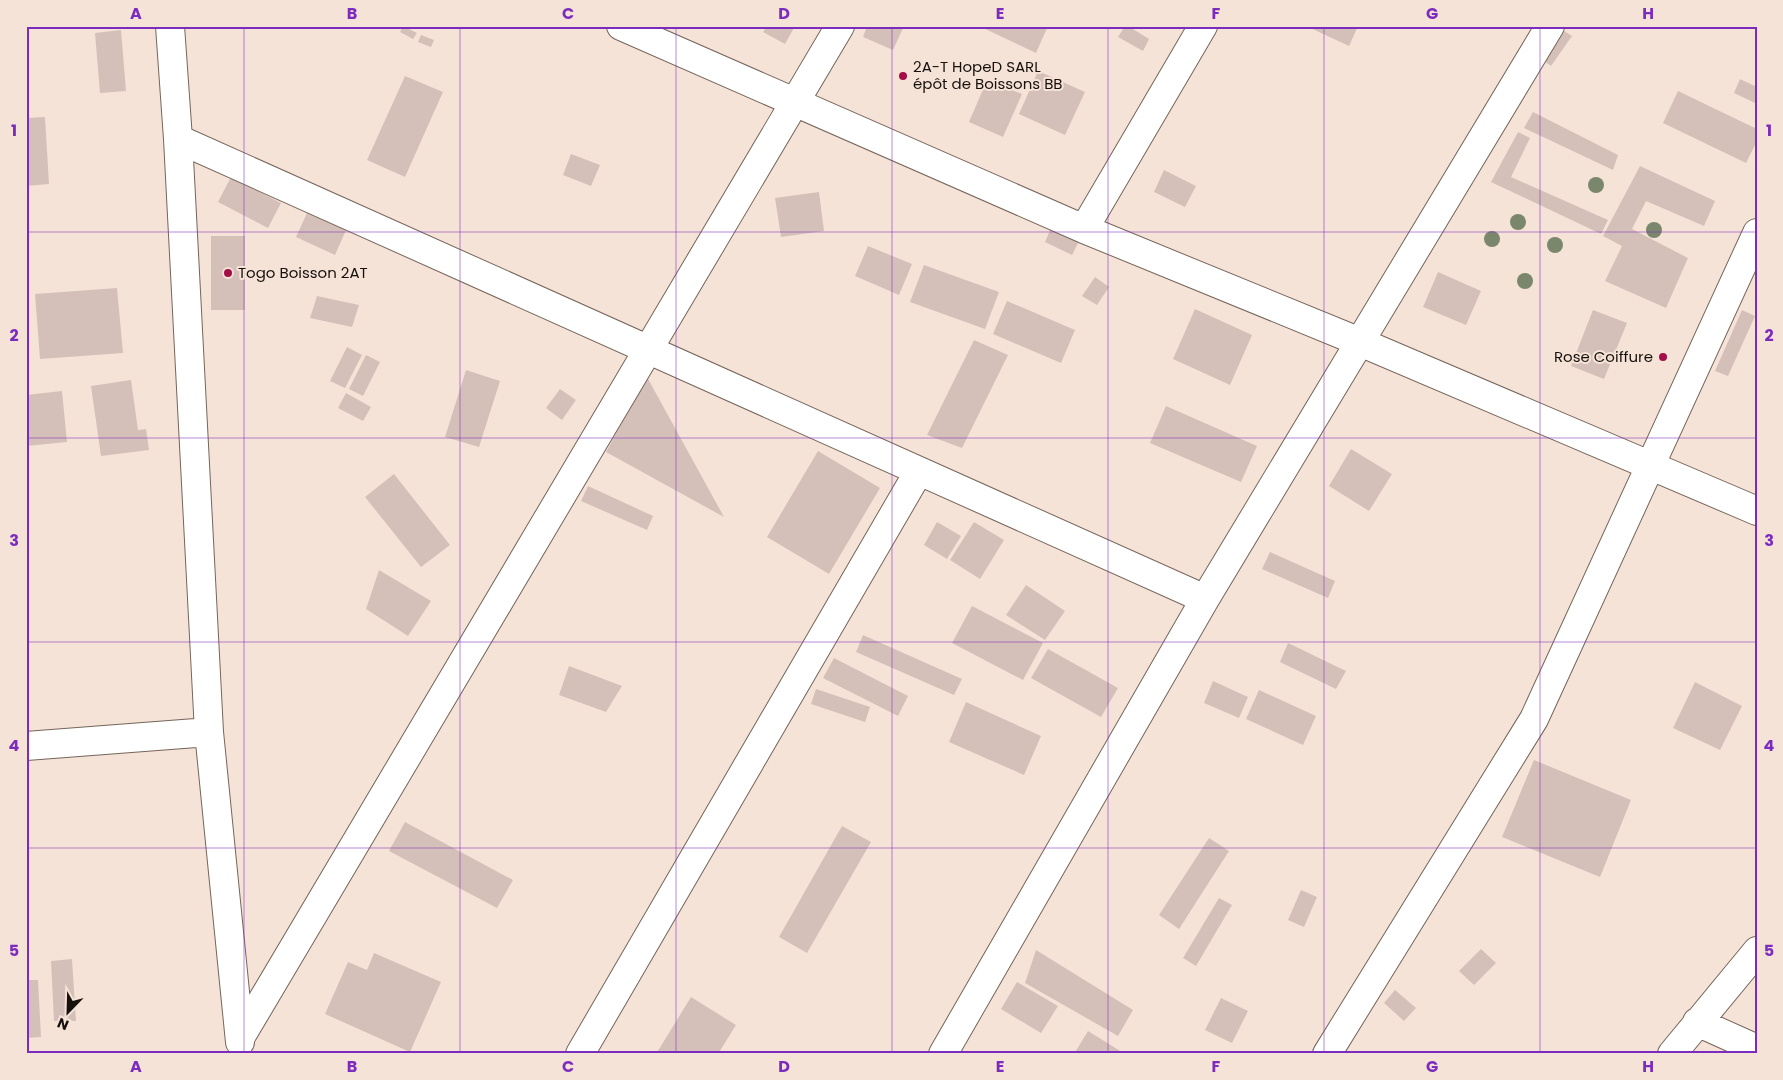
<svg xmlns="http://www.w3.org/2000/svg" width="1783" height="1080" viewBox="0 0 1783 1080" font-family="Poppins,sans-serif">
<style>
.building{fill:#d5c0b9}
.lines{fill:none;stroke-linecap:round;stroke-linejoin:round}
.minor-casing{stroke:#75655a;stroke-width:30}
.minor{stroke:#fff;stroke-width:28}
.tree{fill:#7b876c}
.grid{fill:none;stroke:#7b2cbf;stroke-width:1;stroke-opacity:0.55}
.poi-dot{fill:#a40d47;stroke:#f6e3d7;stroke-width:2}
.labels{text-anchor:middle;stroke-width:4;stroke-linejoin:round;paint-order:stroke}
.poi-label{font-size:15px;fill:#17110d;stroke:#f6e3d7;text-anchor:start}
.neatline{fill:none;stroke:#7b2cbf;stroke-width:2}
.grid-label{font-size:16px;text-anchor:middle;font-weight:bold;fill:#7b2cbf}
</style>
<rect width="100%" height="100%" fill="#f6e3d7"/>
<path class="building" d="M403,26L417,33L413,39L400,32Z
M767,26H795L785,44L763,32Z
M867,26H904L893,50L863,37Z
M979,26H1048L1036,53Z
M1125,26H1128L1149,39L1143,51L1118,37Z
M1306,26H1358L1349,46Z
M1561,29L1572,36L1551,66L1541,59Z
M121,30L126,91L100,93L95,33Z
M421,35L434,40L431,47L418,42Z
M1038,71L1085,92L1065,135L1019,114Z
M405,76L443,92L405,177L367,160Z
M1740,79L1757,87V104L1734,93Z
M987,80L1022,94L1003,137L969,122Z
M1678,91L1757,129V141L1746,163L1663,123Z
M1533,112L1618,155L1613,170L1524,128Z
M45,117L49,184L26,186V118Z
M1518,132L1530,138L1511,177L1608,220L1601,234L1491,182Z
M571,154L600,165L591,186L563,175Z
M1640,166L1715,201L1704,226L1646,201L1632,229L1688,258L1666,308L1605,281L1622,246L1603,236Z
M1164,170L1196,186L1185,207L1154,192Z
M231,177L281,203L268,228L218,202Z
M819,192L824,231L781,237L775,198Z
M307,213L346,230L335,255L296,237Z
M1051,228L1079,241L1072,255L1045,242Z
M211,236H245V310H211Z
M868,246L912,264L899,295L855,276Z
M924,265L999,292L985,329L910,302Z
M1438,272L1481,291L1466,325L1423,307Z
M1095,277L1109,287L1097,305L1082,296Z
M117,288L123,353L40,359L35,294Z
M317,296L359,305L352,327L310,318Z
M1007,301L1075,330L1061,363L993,334Z
M1195,309L1252,335L1230,385L1173,359Z
M1593,310L1627,323L1604,379L1571,366Z
M1742,310L1755,316L1728,376L1715,371Z
M974,340L1008,355L962,448L927,435Z
M347,347L362,355L345,388L330,381Z
M366,355L380,362L363,396L349,389Z
M466,370L500,381L479,447L445,437Z
M647,377L724,517L606,452Z
M131,380L138,430L146,429L149,450L101,456L91,386Z
M560,389L576,400L562,420L546,408Z
M62,391L67,442L26,446V395Z
M346,393L371,407L363,421L338,408Z
M1166,406L1257,446L1241,482L1150,443Z
M1351,449L1392,474L1369,511L1329,486Z
M818,451L880,488L829,574L767,537Z
M394,474L450,545L421,567L365,497Z
M588,486L653,516L647,530L581,501Z
M937,522L961,536L947,559L924,545Z
M974,522L1004,540L980,579L950,560Z
M1270,552L1335,581L1328,598L1262,569Z
M379,570L431,601L408,636L366,609Z
M1026,585L1065,611L1045,640L1006,615Z
M972,606L1043,643L1023,680L952,643Z
M863,635L962,679L954,695L856,652Z
M1288,643L1346,671L1336,689L1280,662Z
M1048,649L1118,688L1101,717L1031,678Z
M834,658L908,696L898,716L823,678Z
M569,666L622,686L606,712L559,695Z
M1213,681L1248,697L1239,718L1204,703Z
M1695,682L1742,706L1720,750L1673,728Z
M816,689L870,707L865,722L811,704Z
M1259,690L1316,716L1303,745L1246,719Z
M966,702L1041,736L1024,775L949,742Z
M1534,760L1631,800L1600,877L1502,837Z
M405,822L513,880L497,908L389,851Z
M842,826L871,842L807,953L779,937Z
M1209,838L1229,851L1179,929L1159,915Z
M1301,890L1317,897L1304,927L1288,920Z
M1219,898L1232,905L1196,966L1183,958Z
M1481,949L1496,963L1474,985L1459,971Z
M1036,950L1133,1010L1118,1036L1025,983Z
M374,953L441,982L410,1052L325,1014L348,962L367,970Z
M72,959L76,1021H54L51,961Z
M26,980H38L41,1037L26,1038Z
M1017,982L1058,1006L1041,1033L1001,1009Z
M1395,990L1416,1008L1404,1021L1384,1003Z
M691,997L736,1025L718,1054H656Z
M1221,998L1248,1011L1232,1043L1205,1030Z
M1088,1031L1125,1054H1074Z"/>
<g class="lines">
<defs>
<path id="minor" d="M170,26L178,139L209,732L240,1042
M621,26L1084,229L1360,342L1757,511
M178,139L1205,599
M1084,229L1203,26
M26,746L209,732
M1697,1022L1757,1049
M240,1038L840,26
M580,1054L919,471
M943,1054L1205,599L1550,26
M1327,1054L1534,719L1757,233
M1672,1054L1757,951"/>
</defs>
<use href="#minor" class="minor-casing"/>
<use href="#minor" class="minor"/>
</g>
<g class="tree">
<circle cx="1596" cy="185" r="8"/>
<circle cx="1518" cy="222" r="8"/>
<circle cx="1654" cy="230" r="8"/>
<circle cx="1492" cy="239" r="8"/>
<circle cx="1555" cy="245" r="8"/>
<circle cx="1525" cy="281" r="8"/>
</g>
<path class="grid" d="M244,26V1054M460,26V1054M676,26V1054M892,26V1054M1108,26V1054M1324,26V1054M1540,26V1054M26,232H1757M26,438H1757M26,642H1757M26,848H1757"/>
<g class="poi-dot">
<circle cx="903" cy="76" r="5"/>
<circle cx="228" cy="273" r="5"/>
<circle cx="1663" cy="357" r="5"/>
</g>
<g class="labels">
<g class="poi-label">
<text x="913" y="72">2A-T HopeD SARL<tspan x="913" dy="17">épôt de Boissons BB</tspan></text>
<text x="238" y="278">Togo Boisson 2AT</text>
<text x="1653" y="362" text-anchor="end">Rose Coiffure</text>
</g>
</g>
<rect width="1783" height="1080" fill="none" stroke="#f6e3d7" stroke-width="55"/>
<g transform="translate(68 1012) rotate(203)" stroke="#f6e3d7" stroke-width="4" paint-order="stroke">
<path d="M0-4L9 19L0 12L-9 19Z" fill="#17110d"/>
<text y="-8" font-size="14" font-weight="bold" text-anchor="middle" fill="#17110d">N</text>
</g>
<rect x="28" y="28" width="1728" height="1024" class="neatline"/>
<g class="grid-label">
<text x="136" y="19">A</text>
<text x="352" y="19">B</text>
<text x="568" y="19">C</text>
<text x="784" y="19">D</text>
<text x="1000" y="19">E</text>
<text x="1216" y="19">F</text>
<text x="1432" y="19">G</text>
<text x="1648" y="19">H</text>
<text x="14" y="136">1</text>
<text x="1769" y="136">1</text>
<text x="14" y="341">2</text>
<text x="1769" y="341">2</text>
<text x="14" y="546">3</text>
<text x="1769" y="546">3</text>
<text x="14" y="751">4</text>
<text x="1769" y="751">4</text>
<text x="14" y="956">5</text>
<text x="1769" y="956">5</text>
<text x="136" y="1072">A</text>
<text x="352" y="1072">B</text>
<text x="568" y="1072">C</text>
<text x="784" y="1072">D</text>
<text x="1000" y="1072">E</text>
<text x="1216" y="1072">F</text>
<text x="1432" y="1072">G</text>
<text x="1648" y="1072">H</text>
</g>
</svg>
